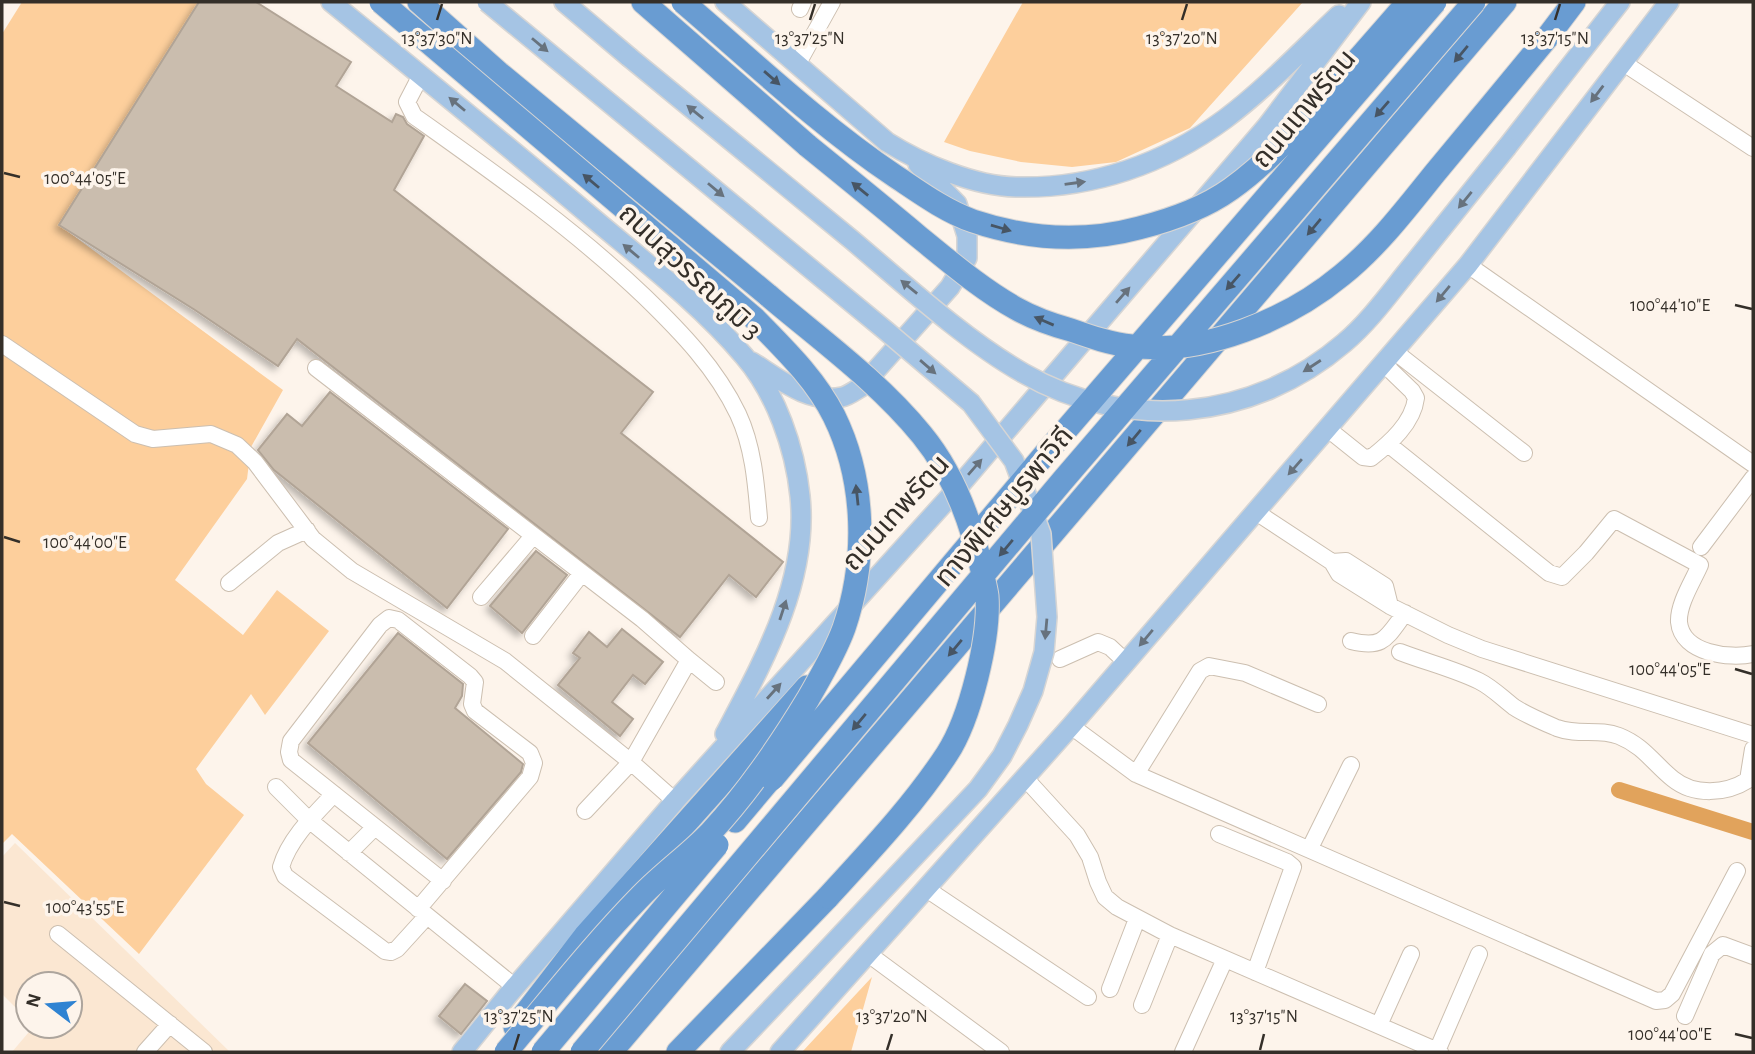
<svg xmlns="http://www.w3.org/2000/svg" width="1755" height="1054" viewBox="0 0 1755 1054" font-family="'Alegreya Sans','Noto Sans Thai',sans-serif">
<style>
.built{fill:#fbe7d2}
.green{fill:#fdcf9c}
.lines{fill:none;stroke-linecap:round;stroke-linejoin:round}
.canal{stroke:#e1a35c;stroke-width:16}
.building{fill:#cabdae;stroke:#b1a496;stroke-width:2;filter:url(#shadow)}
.minor-casing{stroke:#ccbfb0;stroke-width:18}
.major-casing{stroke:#d6d5d4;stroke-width:22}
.highway-casing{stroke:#d6d5d4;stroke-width:25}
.minor{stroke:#fff;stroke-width:16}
.major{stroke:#a5c4e4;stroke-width:19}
.highway{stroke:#699cd2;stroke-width:23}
.major-bridge-casing{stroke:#d6d5d4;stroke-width:22;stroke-linecap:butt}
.highway-bridge-casing{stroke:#d6d5d4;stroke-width:25;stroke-linecap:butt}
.major-bridge{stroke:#a5c4e4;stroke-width:19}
.highway-bridge{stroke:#699cd2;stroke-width:23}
.oneway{fill:#67727d}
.oneway2{fill:#475564}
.ticks{fill:none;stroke:#342f29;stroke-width:2.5}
.labels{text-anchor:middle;stroke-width:7;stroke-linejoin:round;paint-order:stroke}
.street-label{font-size:28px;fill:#342f29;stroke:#fdf4eb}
.ticks-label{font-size:18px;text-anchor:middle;fill:#342f29;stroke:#fdf4eb;stroke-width:7;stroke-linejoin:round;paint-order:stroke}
</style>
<defs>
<filter id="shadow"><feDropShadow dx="-4" dy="4" stdDeviation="3.5" flood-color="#0004"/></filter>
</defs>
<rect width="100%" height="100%" fill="#fdf4eb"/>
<path class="built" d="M15,843L230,1052H12L34,1026H70V984H28V1020L2,994V857Z"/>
<path class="green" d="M22,2H199L59,225L283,390L251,447L247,479L175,580L243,635L277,590L329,631L265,715L251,694L196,769L206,784L244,815L139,954L12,834L2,844V34Z
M1023,2H1303L1190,128L1116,162L1072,167L1021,162L970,151L944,142Z
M872,977L851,1052H802Z"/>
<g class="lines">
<path class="canal" d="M1619,790L1753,832"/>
</g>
<path class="building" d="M199,2H256L351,62L336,86L392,122L396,114L403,117L407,124L424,136L394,190L653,392L621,433L783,562L756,597L729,575L680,637L297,339L278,366L195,310L59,225Z
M330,392L508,529L447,608L274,470L258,450L287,414L302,426Z
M536,551L567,575L522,633L490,606Z
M622,629L663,662L645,684L633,675L612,702L633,719L620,736L558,685L580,658L573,653L589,632L607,647Z
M398,633L463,684L462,696L455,708L523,764L521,772L447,859L308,743Z
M465,984L487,1001L461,1034L439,1016Z"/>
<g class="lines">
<defs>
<path id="minor" d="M800,9L803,2
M1622,62L1753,148
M797,65L832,2
M421,75L407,102L414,116C494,173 574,229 645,297C681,332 716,368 738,414C753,446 756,482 759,518
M1468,265L1753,464
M2,344L135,434L153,439L211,434L237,445L255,462L313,539L352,571L505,661L631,762L675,801
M1394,351L1524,453
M316,368L642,619L689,660L631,762L585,811
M1328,429L1363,457L1371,458C1390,443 1413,423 1416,398L1412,391L1384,364
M1388,444L1549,573L1562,577L1586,553L1614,519L1700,565C1693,581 1678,604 1679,622C1682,654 1730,659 1753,654
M1256,512L1332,562L1339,574L1390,606L1448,635L1482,649L1753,735
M1701,547L1753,478
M1332,562L1346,561L1385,586L1390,606
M229,583L278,543L307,530
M481,597L533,536
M533,636L582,573
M1351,641C1384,649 1386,638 1405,613
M1400,652C1426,662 1454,669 1479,681C1493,688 1502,698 1514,707C1526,715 1543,722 1557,728C1578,736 1599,728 1619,736C1644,746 1654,764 1673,779C1694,796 1726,794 1748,780L1753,749
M1060,659L1098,642L1110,647L1126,662
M689,660L716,682
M1071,726L1136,774L1656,1001L1665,1000L1672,994L1737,871
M1136,774L1200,671L1209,666L1245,673L1318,704
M1025,778L1077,835L1090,857L1098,882L1105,897L1117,907L1170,935L1440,1052
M276,787L309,820L515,987
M334,794C314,815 289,839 281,867L285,876L385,951L391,952L397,949L427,916
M1219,834L1287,862L1293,867L1255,972
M1310,848L1351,765
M349,853L375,827
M925,888L1088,997
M418,909L530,777L534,763L530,753L475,711L472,704L475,682L470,676L398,620L389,618L380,625L291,741L289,752L291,760L443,881
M58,934L204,1052
M867,953L1001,1052
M1110,989L1137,919
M1142,1005L1170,935
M1685,1016L1712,954L1723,945L1753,956
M1379,1025L1411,954
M1437,1051L1479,954
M145,1052L170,1024
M1183,1052L1225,959"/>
<path id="major" d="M331,2C417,72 503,142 588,214C641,259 698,302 744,356C776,393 795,448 800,496C809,581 763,662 725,734
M564,2L629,57
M725,2L887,142C922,164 974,186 1016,187C1092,189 1164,164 1225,119C1266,88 1302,50 1339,15
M1507,147L1620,2
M752,362C778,378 808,404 842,397C848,396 856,390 861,387L950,287L967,258V236L957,204L918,164
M462,1052L508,995L675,801L954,492L1267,126L1361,2
M730,1052L807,971
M780,1052L1071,726L1468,265L1669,2"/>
<path id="highway" d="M419,2L499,73L769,296
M643,2L808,146
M1546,39L1574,2
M735,821L783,764
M515,1027L585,936L807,687
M611,1052L1505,2
M678,1052L828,897"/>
</defs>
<use href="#minor" class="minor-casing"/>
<use href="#major" class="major-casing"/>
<use href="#highway" class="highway-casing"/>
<use href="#minor" class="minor"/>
<use href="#major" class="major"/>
<use href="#highway" class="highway"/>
<defs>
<path id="major-bridge" d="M487,2L885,330L971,403L1014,461L1041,534L1047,617L1044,652L1033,691L1018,725L1002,756L978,789L807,971
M629,57C703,118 777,179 852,240C904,284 965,340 1023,373C1127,433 1253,421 1344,343C1369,322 1389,294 1410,268C1442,228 1475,187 1507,147"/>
<path id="highway-bridge" d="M381,2L754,318C783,348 815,378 834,416C866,481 867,561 844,628C835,653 821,676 808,699C779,747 749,791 711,832C689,855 663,873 641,896C593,945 550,1000 506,1052
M683,2C752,61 819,125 895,176C919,192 945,211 973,221C1027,239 1083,243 1139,228C1171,220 1203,209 1231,189C1268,163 1299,127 1328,93C1355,63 1382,32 1408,2
M808,146C845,176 882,206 919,237C950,262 981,289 1017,309C1033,318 1053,325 1071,330C1091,337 1111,344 1132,346C1203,356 1289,319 1342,275C1378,246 1406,209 1435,173C1472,128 1509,84 1546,39
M769,296C821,340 879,382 922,435C954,474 971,521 982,570C983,578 986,588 987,596C990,638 970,719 947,754C913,806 870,851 828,897
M772,779L1046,453L1435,2
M543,1052L717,845
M582,1052L1064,479L1474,2"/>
</defs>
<use href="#major-bridge" class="major-bridge-casing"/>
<use href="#highway-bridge" class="highway-bridge-casing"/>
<use href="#major-bridge" class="major-bridge"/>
<use href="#highway-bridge" class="highway-bridge"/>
</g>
<defs><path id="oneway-solid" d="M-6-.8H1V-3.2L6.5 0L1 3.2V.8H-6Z" transform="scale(1.75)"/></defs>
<g class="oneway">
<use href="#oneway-solid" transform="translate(540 45) rotate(40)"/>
<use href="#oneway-solid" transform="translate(1597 94) rotate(127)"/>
<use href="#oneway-solid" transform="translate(457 104) rotate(-140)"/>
<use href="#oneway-solid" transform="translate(695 112) rotate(-141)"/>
<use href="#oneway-solid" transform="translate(1075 183) rotate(-8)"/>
<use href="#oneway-solid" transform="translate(716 190) rotate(40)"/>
<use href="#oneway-solid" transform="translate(1465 200) rotate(129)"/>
<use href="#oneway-solid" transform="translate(631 251) rotate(-140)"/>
<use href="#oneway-solid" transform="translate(909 287) rotate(-141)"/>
<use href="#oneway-solid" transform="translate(1443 294) rotate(130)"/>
<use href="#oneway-solid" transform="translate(1123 295) rotate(-49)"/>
<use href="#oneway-solid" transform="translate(1312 366) rotate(147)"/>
<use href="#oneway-solid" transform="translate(928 367) rotate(41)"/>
<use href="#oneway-solid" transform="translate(975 467) rotate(-49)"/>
<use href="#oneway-solid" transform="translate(1295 467) rotate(131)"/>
<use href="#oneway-solid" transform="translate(783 610) rotate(-72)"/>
<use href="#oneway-solid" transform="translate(1046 629) rotate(95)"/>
<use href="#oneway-solid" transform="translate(1146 638) rotate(130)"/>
<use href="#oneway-solid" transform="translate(774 691) rotate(-48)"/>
</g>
<g class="oneway2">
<use href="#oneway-solid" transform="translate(1461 54) rotate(130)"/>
<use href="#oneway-solid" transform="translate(772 78) rotate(41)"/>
<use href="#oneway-solid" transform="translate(1382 109) rotate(131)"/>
<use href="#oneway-solid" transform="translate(591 181) rotate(-140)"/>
<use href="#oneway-solid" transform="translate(860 189) rotate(-141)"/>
<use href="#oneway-solid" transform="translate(1314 227) rotate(130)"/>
<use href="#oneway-solid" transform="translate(1001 228) rotate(16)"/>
<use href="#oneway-solid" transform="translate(1233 282) rotate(131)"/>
<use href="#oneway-solid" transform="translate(1044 321) rotate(-157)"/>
<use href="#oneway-solid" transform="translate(1134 438) rotate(130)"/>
<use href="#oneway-solid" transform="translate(857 495) rotate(-96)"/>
<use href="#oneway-solid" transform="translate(1006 548) rotate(130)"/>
<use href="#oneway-solid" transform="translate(955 648) rotate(130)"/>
<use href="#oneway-solid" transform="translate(859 722) rotate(130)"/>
</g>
<path class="ticks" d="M437,20L442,4M810,20L815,4M1182,20L1187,4M1555,20L1560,4M4,173L20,177M1735,305L1752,309M4,537L20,542M1735,669L1752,674M4,902L20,906M1735,1034L1752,1038M514,1050L519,1034M887,1050L892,1034M1260,1050L1264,1034"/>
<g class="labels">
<g class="street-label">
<text transform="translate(1303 108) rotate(-50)" y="10">ถนนเทพรัตน</text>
<text transform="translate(691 271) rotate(43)" y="10">ถนนสุวรรณภูมิ 3</text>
<text transform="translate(1003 506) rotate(-50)" y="10">ทางพิเศษบูรพาวิถี</text>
<text transform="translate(895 512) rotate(-48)" y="10">ถนนเทพรัตน</text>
</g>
</g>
<g class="ticks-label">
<text x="437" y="44">13°37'30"N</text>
<text x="810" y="44">13°37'25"N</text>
<text x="1182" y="44">13°37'20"N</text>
<text x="1555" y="44">13°37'15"N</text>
<text x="85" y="184">100°44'05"E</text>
<text x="1670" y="311">100°44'10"E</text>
<text x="85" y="548">100°44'00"E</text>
<text x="1670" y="675">100°44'05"E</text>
<text x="85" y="913">100°43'55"E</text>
<text x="519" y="1022">13°37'25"N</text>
<text x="892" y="1022">13°37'20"N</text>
<text x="1264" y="1022">13°37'15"N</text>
<text x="1670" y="1040">100°44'00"E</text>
</g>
<rect width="1755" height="1054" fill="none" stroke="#342f29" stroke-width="7"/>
<g transform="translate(49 1005) rotate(286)"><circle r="33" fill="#fdf4eb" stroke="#ada59d" stroke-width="2"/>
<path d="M0-5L12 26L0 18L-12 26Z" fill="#2f83d2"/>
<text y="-10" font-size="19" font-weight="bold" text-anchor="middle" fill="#342f29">N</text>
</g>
</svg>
